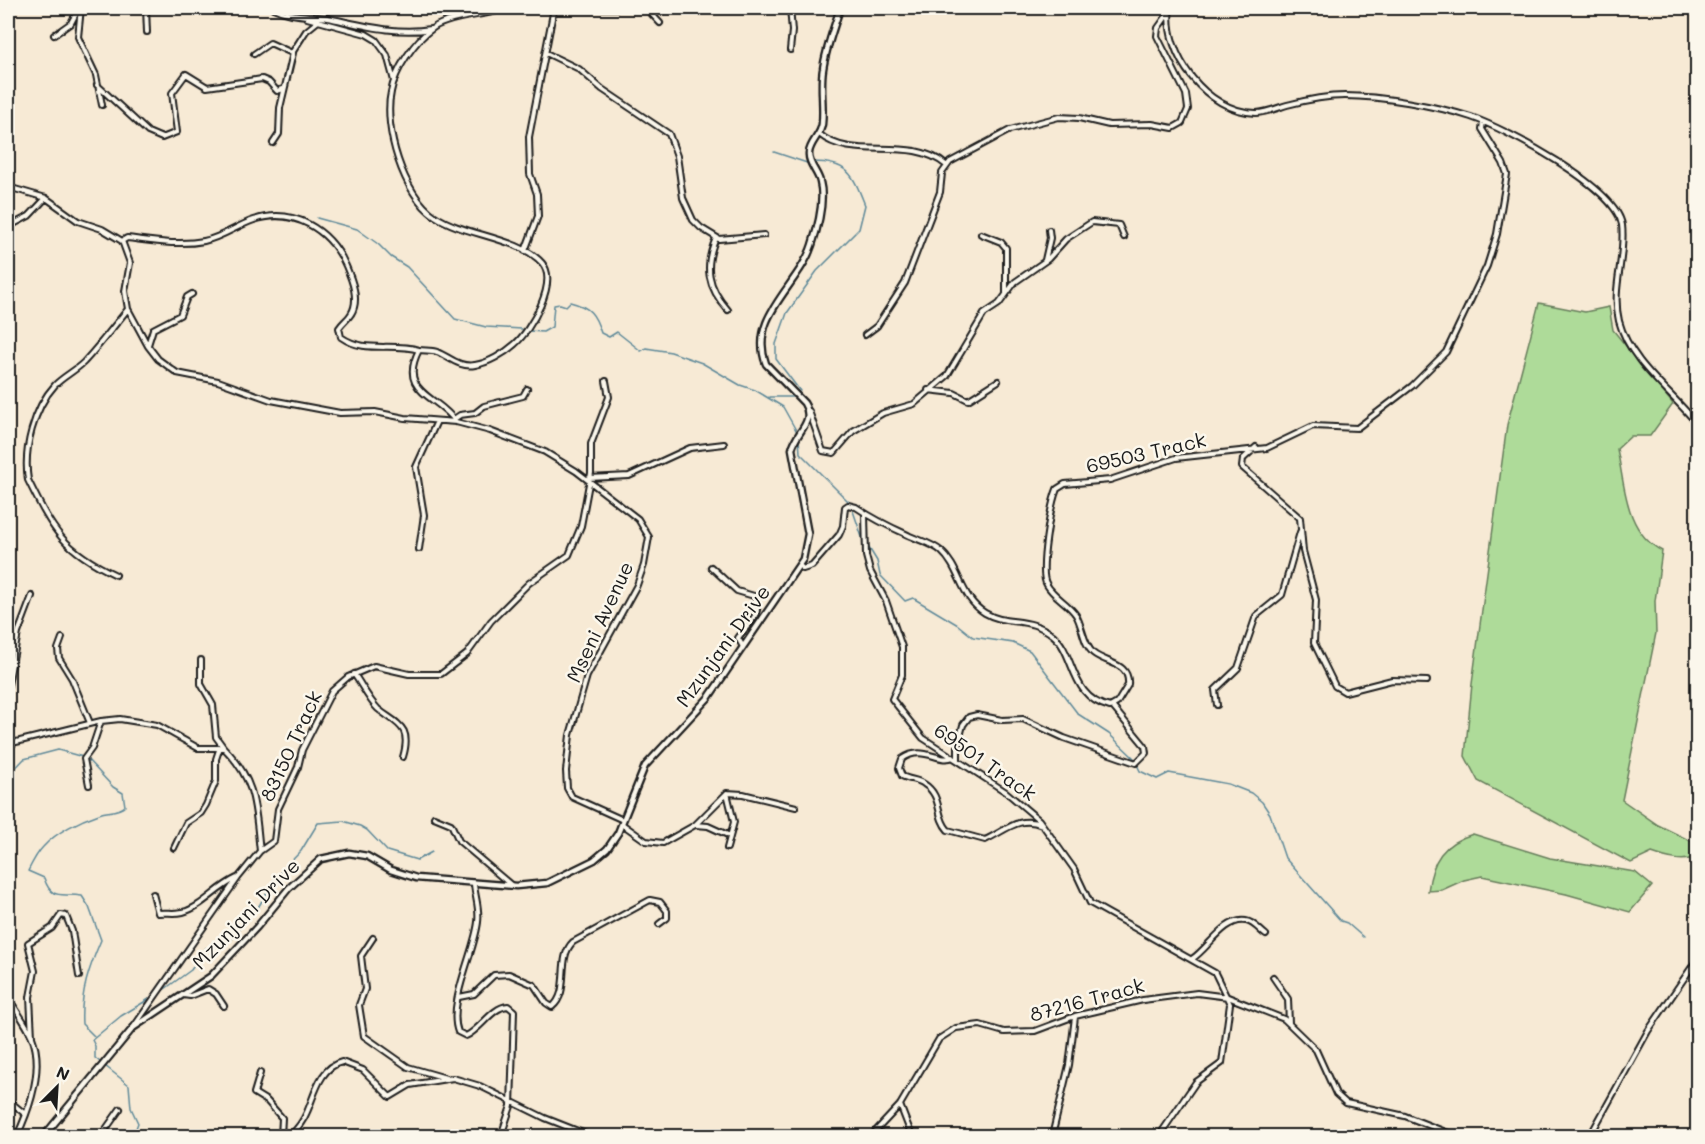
<svg xmlns="http://www.w3.org/2000/svg" width="1705" height="1144" viewBox="0 0 1705 1144" font-family="Mali,sans-serif">
<style>
.green{fill:#aedb99;stroke:#657c5a;stroke-width:1.5}
.lines{fill:none;stroke-linecap:round;stroke-linejoin:round}
.stream{stroke:#5e8999;stroke-width:1.5}
.minor-casing{stroke:#1c1c1c;stroke-width:8}
.major-casing{stroke:#1c1c1c;stroke-width:9}
.minor{stroke:#fbf7ec;stroke-width:4}
.major{stroke:#fbf7ec;stroke-width:4.5}
.labels{text-anchor:middle;stroke-width:5;stroke-linejoin:round;paint-order:stroke}
.street-label{font-size:20px;fill:#1c1c1c;stroke:#fbf7ec}
</style>
<rect width="100%" height="100%" fill="#f7ead5"/>
<filter id="ink" filterUnits="userSpaceOnUse"><feTurbulence type="fractalNoise" baseFrequency=".0167" numOctaves="2"/><feDisplacementMap in="SourceGraphic" scale="12" xChannelSelector="R" yChannelSelector="G"/><feConvolveMatrix kernelMatrix="1 2 1 2 8 2 1 2 1" color-interpolation-filters="sRGB"/></filter>
<g filter="url(#ink)">
<path class="green" d="M1539,303L1585,312L1609,307L1613,330L1673,404L1650,436H1631L1617,449C1625,486 1625,532 1662,551L1655,601L1656,633L1622,800L1658,825L1697,844V857C1683,863 1666,858 1652,853L1631,863L1478,781L1465,756L1472,684L1507,425Z
M1473,834L1550,858L1635,872L1652,886L1630,912L1566,894L1482,876L1464,880L1442,890L1428,891C1432,860 1443,843 1473,834Z"/>
<g class="lines">
<path class="stream" d="M774,152L807,163
M317,218L357,229L378,244L391,257L407,267L455,319L486,327L522,329
M529,331L543,332L552,327L554,305L560,304L566,306L570,302C590,307 595,314 601,333L609,337L617,332L641,351L646,348L671,352L702,363L740,385L755,390L783,407L797,432
M800,391L776,359V344L787,313L817,271L859,229L865,205C853,175 849,162 813,162
M769,397H794
M799,438L800,453L850,503
M852,508L864,543
M869,548L877,561L880,575L905,601L913,598L958,625L973,637L1013,643L1030,651L1078,714L1109,734L1134,758L1140,771L1157,779L1169,773L1228,784L1251,793L1262,802L1270,814L1285,858L1341,921L1347,923L1363,937
M87,759L113,787L123,793L125,806C118,813 108,810 99,814C81,820 56,832 43,847C37,853 32,863 28,871L44,878C52,902 62,892 82,896L89,907L101,940C89,968 80,993 82,1024L94,1036
M8,776L24,759L58,750L83,757
M158,994L191,970L206,948L225,945L231,940L247,917L256,911L276,877L301,851L318,823L343,821L360,826L367,830L387,851L417,860L432,852
M133,1136L138,1123L131,1108L129,1085L95,1058V1046L92,1040L121,1016L154,996"/>
<defs>
<path id="minor" d="M81,8L78,37L96,75L102,105
M146,8L147,32
M273,8C291,17 308,15 328,18C362,25 396,35 431,29
M598,8H616
M646,8L660,23
M1170,8C1163,54 1207,112 1256,113C1266,113 1277,108 1287,105C1306,100 1326,96 1345,96C1380,96 1437,106 1471,117C1506,129 1616,187 1622,225C1626,257 1611,289 1619,321C1630,363 1672,392 1698,425
M307,18L366,34L376,40L387,55L394,81
M54,35L71,23L79,8
M790,50L792,31L790,8
M546,53L579,69L602,89L669,134L677,156L683,198L693,220L701,228L719,239L764,235
M254,54L270,43L292,53L306,31L317,22
M97,85L148,132L162,138L177,132L172,93L186,74L207,87L262,79L269,82L277,91L283,89
M819,134C854,163 909,134 946,165
M273,143L279,134L280,108L293,53
M8,187L46,198L78,221L102,229L122,241L130,263L125,291L128,309L148,346L158,359L177,373L218,381L271,400L340,413L375,412L405,418L456,422L490,431L545,452L576,471L638,519L649,537L644,565L637,585L587,676L570,735L566,771L567,788L572,797L623,820
M8,227L29,216L46,198
M981,234L1001,242L1006,248V293
M716,238C704,266 707,287 728,310
M122,241L127,238C152,241 179,246 204,241C223,237 236,226 254,220C293,207 330,229 346,266C352,280 360,300 351,314C348,319 343,322 339,328L341,337C365,354 391,342 419,350
M525,251L538,216L537,194L530,174L529,137L554,8
M1045,260L1050,238L1049,230
M865,335L877,326L905,283L940,192L942,173L950,162L1010,130L1059,117L1079,118L1109,125L1152,124L1173,128L1182,123L1188,109L1186,94L1157,36L1158,28L1168,14
M148,345L153,329L180,315L187,297L192,294
M928,390L954,393L968,400L998,381
M809,411L823,451L834,453L853,431L883,413L914,404L947,376L984,314L999,304L1015,282L1048,259L1066,239L1092,222L1119,225L1124,237
M454,419L460,415L475,413L484,406L523,396L527,389
M456,422C438,395 397,393 419,350C425,351 431,350 437,352C449,357 460,368 475,365C488,363 504,354 515,344C530,331 559,282 542,263C519,237 465,236 435,216C403,195 383,127 391,92C395,70 414,41 433,28C450,16 486,16 507,8
M1256,447L1243,459L1242,467L1300,518L1303,551L1316,600L1314,643L1335,686L1345,692L1392,680L1427,681
M589,478L629,476L690,448L724,444
M865,514L866,556L870,571L886,601L902,647V675L892,699L923,738L1006,792L1039,820L1074,869L1090,903L1215,973L1230,1004L1222,1063L1196,1082L1159,1136
M419,549L424,515L416,467L437,421
M800,566L803,569L812,566L839,535L843,526L845,507L848,505L856,507C872,518 890,527 908,535C918,540 932,543 941,551C961,569 960,598 985,613C1007,626 1029,616 1053,635C1076,654 1069,697 1110,707L1117,703L1128,685C1130,662 1106,664 1093,653C1083,644 1083,627 1076,615C1068,603 1054,597 1047,585C1038,573 1051,504 1057,489L1065,484L1110,480L1176,458L1267,448L1313,426L1357,428L1412,386L1446,352L1487,266L1497,234L1507,174L1503,163L1482,129L1483,122
M711,567L737,591L754,596C765,612 747,625 738,638L743,647
M116,575C63,550 53,531 28,480C23,449 34,408 55,385C64,376 75,371 84,362C100,345 114,326 128,309
M62,638L58,649L59,658L72,679L90,723
M354,674C361,684 369,700 378,709C398,725 412,726 403,757
M8,685L18,633L32,596
M1217,705L1215,690L1238,668L1256,616L1282,595L1300,532
M8,744L101,721L120,719L157,725L198,748H224L216,737L213,705L201,684V660
M224,748C257,781 255,808 260,851
M953,757C939,764 923,744 902,759L899,768L902,776C909,780 918,779 924,784C943,796 935,816 948,830L985,840C1005,831 1019,815 1042,825
M958,759V744L963,725L969,717L977,715L1002,720L1023,719L1064,738L1136,763L1146,753L1145,746L1112,706
M89,785L84,759L92,748L101,721
M434,817L451,824L459,841L511,885
M622,824L646,841L663,843L695,825L727,793L743,794L796,807
M696,825L708,826L730,836
M174,848L186,823L201,813L206,805L216,781V759L220,747
M727,848L734,822L727,793
M474,884C475,897 480,909 478,922C475,951 447,1004 458,1032L466,1036C481,1029 492,1007 508,1006L514,1011L511,1106L501,1136
M153,894L158,913C166,912 175,914 183,912C201,908 217,887 237,878
M373,938L361,956L365,989L359,1005L364,1036L408,1067L446,1078
M1192,959C1208,949 1225,917 1246,921C1254,922 1260,931 1266,935
M1273,977L1288,999L1289,1023
M183,995L190,996L208,989L216,994L224,1006
M8,997C15,1009 26,1023 32,1037C44,1067 30,1108 17,1136
M459,997L474,994L494,975L509,974L534,985L546,1003L552,1007C571,992 556,958 573,942L650,900L660,902L667,911V918L659,924
M133,1028L238,878L260,851L274,841L278,809L298,767L302,750L332,691L348,677L374,666L409,674H441L467,654L491,621L529,583L569,555L581,526L591,473V444L609,397L606,381
M32,1037L30,997L35,971L28,943L52,928L61,915L66,916L72,931L79,976
M260,1073L254,1093L267,1101L282,1118L281,1136
M8,1100L25,1114
M900,1105L912,1136
M101,1136L120,1109
M290,1136C297,1129 303,1122 307,1112C315,1094 320,1067 342,1062L363,1070L390,1097L410,1085L453,1078L480,1086L545,1118L588,1135
M871,1136L900,1105L939,1039L956,1028L980,1025L1004,1032L1035,1031L1075,1016L1143,1000L1197,993L1228,997L1284,1019L1316,1050L1336,1094L1346,1103L1405,1116L1456,1136
M1052,1136L1069,1065L1075,1017
M1590,1136L1648,1031L1698,958"/>
<path id="major" d="M44,1136L133,1028L211,976L257,927L289,888L321,859L349,853L367,856L391,870L416,878L516,886L547,883L594,860L607,849L618,833L645,766L709,697L803,559L808,534L792,449C796,431 816,422 804,403L766,364C748,316 799,286 812,245C818,227 825,201 820,182C818,172 808,164 809,153C810,142 821,135 822,124C824,106 820,87 823,69C826,48 834,28 840,8"/>
</defs>
<use href="#minor" class="minor-casing"/>
<use href="#major" class="major-casing"/>
<use href="#minor" class="minor"/>
<use href="#major" class="major"/>
</g>
</g>
<g class="labels">
<g class="street-label">
<text transform="translate(1146 453) rotate(-13)" y="7">69503 Track</text>
<text transform="translate(600 622) rotate(-65)" y="7">Mseni Avenue</text>
<text transform="translate(723 646) rotate(-54)" y="7">Mzunjani Drive</text>
<text transform="translate(291 746) rotate(-65)" y="7">83150 Track</text>
<text transform="translate(985 762) rotate(35)" y="7">69501 Track</text>
<text transform="translate(246 914) rotate(-46)" y="7">Mzunjani Drive</text>
<text transform="translate(1087 1000) rotate(-15)" y="7">87216 Track</text>
</g>
</g>
<rect width="1705" height="1144" fill="none" stroke="#fbf7ec" stroke-width="30"/>
<rect x="15" y="15" width="1675" height="1114" fill="none" stroke="#1c1c1c" stroke-width="2" filter="url(#ink)"/>
<g transform="translate(57 1087) rotate(24)" stroke="#fbf7ec" stroke-width="4.5" paint-order="stroke">
<path d="M0-4.5L10 22L0 15L-10 22Z" fill="#1c1c1c"/>
<text y="-9" font-size="16" font-weight="bold" text-anchor="middle" fill="#1c1c1c">N</text>
</g>
</svg>
